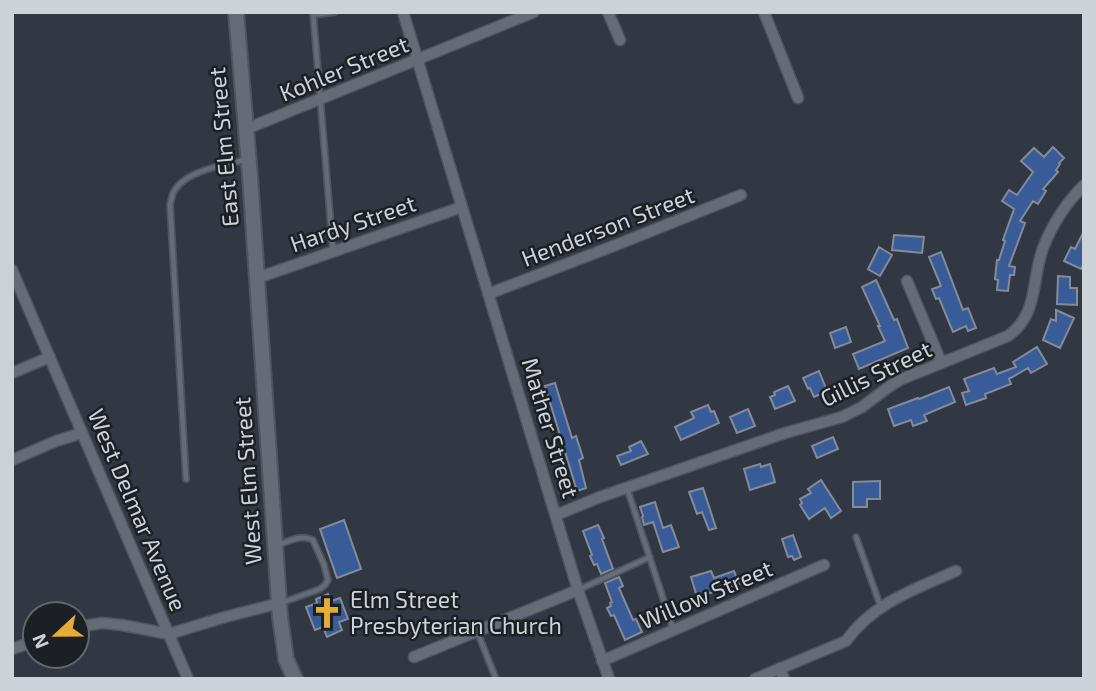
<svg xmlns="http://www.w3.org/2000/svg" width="1096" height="691" viewBox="0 0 1096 691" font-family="'Exo 2',sans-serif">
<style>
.building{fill:#395c99;stroke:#848b98;stroke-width:2}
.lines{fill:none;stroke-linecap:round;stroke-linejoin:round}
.lane-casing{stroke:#4f545e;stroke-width:8}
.street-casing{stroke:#4f545e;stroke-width:13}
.secondary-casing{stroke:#4f545e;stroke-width:18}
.lane{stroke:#656c78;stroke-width:4.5}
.street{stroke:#656c78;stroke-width:10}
.secondary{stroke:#656c78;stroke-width:14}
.labels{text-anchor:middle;stroke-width:5;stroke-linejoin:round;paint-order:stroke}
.street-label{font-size:23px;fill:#cdd1d8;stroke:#1c1f24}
.poi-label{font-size:23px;fill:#cdd1d8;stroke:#1c1f24;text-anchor:start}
</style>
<rect width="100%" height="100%" fill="#323843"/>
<path class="building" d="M1053,147L1064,158L1059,163L1060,164L1056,170L1058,172L1043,189L1046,191L1038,204L1033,201L1020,221L1025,223L1009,266L1015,267L1014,275H1010L1008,291L997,290L998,280L995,279L997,260H999L1005,241L1003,240L1014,209L1002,201L1009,190L1017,195L1033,172L1021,161L1034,148L1044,157Z
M1084,231V263L1081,269L1064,261L1071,247L1075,249Z
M894,235L924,237L922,253L892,250Z
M879,247L892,255L880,276L868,269Z
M941,252L963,310L968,308L976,328L968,331L966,326L953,332L939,298L936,299L932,289L941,286L929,257Z
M1058,276L1070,277V288H1077V305L1057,304Z
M876,280L894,320L897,319L908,348L859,369L853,354L885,341L878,326H880L862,287Z
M1056,310L1074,318L1060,348L1043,340L1051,319L1056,321Z
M846,327L851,342L835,348L830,333Z
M1037,347L1047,364L1031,373L1028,368L1009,379L1011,384L985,394L986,398L966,405L962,393L969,391L964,379L994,368L997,374L1016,367L1013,362Z
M819,371L827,391L814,397L810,388L808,389L803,378Z
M555,383L572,438L576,436L583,458L579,460L586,488L577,491L545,386Z
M788,386L795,401L775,409L770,397L775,395L774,392Z
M949,387L955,402L924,415L927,421L913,426L911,420L894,426L888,409L918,398L919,399Z
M708,405L711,412L714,411L719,423L681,440L675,427L694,418L691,412Z
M748,409L755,426L737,433L730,417Z
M833,437L838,449L817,458L812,446Z
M641,441L648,454L621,465L617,456L631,451L629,447Z
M760,464L761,467L770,464L775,482L750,490L744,469Z
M821,480L841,511L831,518L825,508L809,519L800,505L802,503L800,499L811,493L808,489Z
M880,481V499H867V507H853V482Z
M703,488L716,528L709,530L702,512L697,514L689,492Z
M655,502L663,528L671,525L679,547L663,552L653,522L644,525L642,517L643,516L640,507Z
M344,520L361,569L337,578L320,529Z
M598,525L604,538L602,539L613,569L601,574L597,564L594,565L590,556L592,555L583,531Z
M793,535L801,557L794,560L792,556L788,557L782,539Z
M711,571L714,578L734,571L739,584L697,597L691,577Z
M619,577L623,586L619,588L633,620L636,619L642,632L625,640L614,615L611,616L607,608L611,606L610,603L612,602L605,583Z
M328,594L331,601L340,598L348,619L339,622L342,630L327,637L323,627L315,630L306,607L317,603L316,599Z"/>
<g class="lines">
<defs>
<path id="lane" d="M313,12L333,251
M313,15L335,12
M186,479L170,204C171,201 172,197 173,193C184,171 223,165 245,160
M627,488L673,629
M856,537L880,605
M278,545C290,541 301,534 313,540L324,565L328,580L325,585L320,589L281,603
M578,590L650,557
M477,631L496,679"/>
<path id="street" d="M403,12L578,590L609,679
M608,12L620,40
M764,12L798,98
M246,129L534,12
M12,270L188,679
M257,278L462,207
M907,281L941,362
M488,294L616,245L741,195
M12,373L50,357
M12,460L56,441L82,433
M556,515L600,497L785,433L842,417L862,407L890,386L902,379L1008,336C1039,314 1031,281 1043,248C1052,225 1066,203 1084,185
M77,627L102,623L122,625L169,634L225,617L280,603
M12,649L35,641
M414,657L578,590
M602,661L824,565
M780,668L784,679
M755,679L846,641C873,603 915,589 956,571"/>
<path id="secondary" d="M236,12L250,176L280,617L286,659L295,679"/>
</defs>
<use href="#lane" class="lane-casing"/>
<use href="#street" class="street-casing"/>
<use href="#secondary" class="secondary-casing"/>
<use href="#lane" class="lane"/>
<use href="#street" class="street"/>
<use href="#secondary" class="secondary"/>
</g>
<defs>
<symbol id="church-bare" viewBox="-9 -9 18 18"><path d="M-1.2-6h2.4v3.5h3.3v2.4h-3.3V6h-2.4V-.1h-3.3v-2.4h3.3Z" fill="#e6ac36" stroke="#1c1f24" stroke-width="2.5" paint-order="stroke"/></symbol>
</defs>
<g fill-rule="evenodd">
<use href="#church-bare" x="305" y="591" width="44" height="44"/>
</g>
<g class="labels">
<g class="street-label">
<text transform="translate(344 69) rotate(-22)" y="8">Kohler Street</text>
<text transform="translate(224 147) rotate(-95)" y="8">East Elm Street</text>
<text transform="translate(353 224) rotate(-19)" y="8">Hardy Street</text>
<text transform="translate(608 227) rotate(-21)" y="8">Henderson Street</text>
<text transform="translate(876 374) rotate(-26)" y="8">Gillis Street</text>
<text transform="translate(550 428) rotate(73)" y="8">Mather Street</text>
<text transform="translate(248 481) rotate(-94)" y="8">West Elm Street</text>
<text transform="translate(137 510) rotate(67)" y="8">West Delmar Avenue</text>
<text transform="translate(706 595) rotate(-23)" y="8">Willow Street</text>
</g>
<g class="poi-label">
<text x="350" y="608">Elm Street<tspan x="350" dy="26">Presbyterian Church</tspan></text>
</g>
</g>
<rect width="1096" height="691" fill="none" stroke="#cdd1d8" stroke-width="28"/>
<g transform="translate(56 635) rotate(248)"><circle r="33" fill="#1c1f24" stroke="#63666c" stroke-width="2"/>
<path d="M0-5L12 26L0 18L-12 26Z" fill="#e6ac36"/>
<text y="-10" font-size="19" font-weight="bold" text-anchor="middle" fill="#cdd1d8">N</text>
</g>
</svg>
